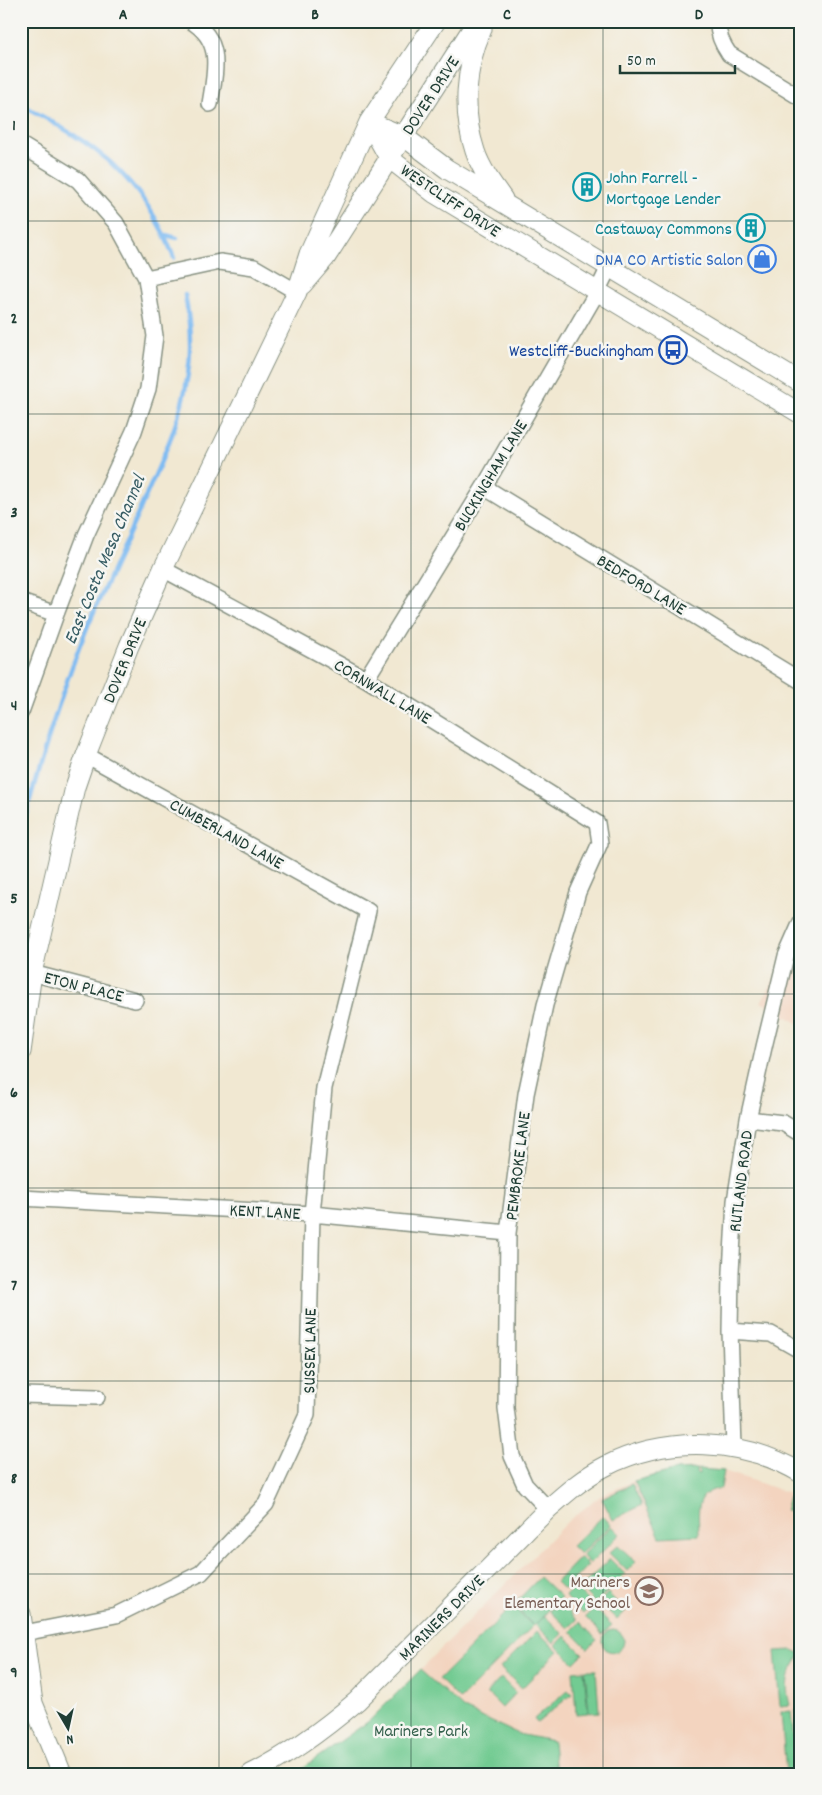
<svg xmlns="http://www.w3.org/2000/svg" width="822" height="1795" viewBox="0 0 822 1795" font-family="Dekko,sans-serif">
<style>
.built{fill:#f3d4bf}
.green{fill:#72cb92;stroke:#488463}
.lines{fill:none;stroke-linecap:round;stroke-linejoin:round}
.stream{stroke:#80bcf2;stroke-width:4.5}
.minor-casing{stroke:#889283;stroke-width:18}
.tertiary-casing{stroke:#889283;stroke-width:21}
.minor{stroke:#fff;stroke-width:15}
.tertiary{stroke:#fff;stroke-width:19}
.grid{fill:none;stroke:#1f3d34;stroke-width:1;stroke-opacity:0.55}
.labels{text-anchor:middle;stroke-width:5;stroke-linejoin:round;paint-order:stroke}
.street-label{font-size:18px;fill:#1f3d34;stroke:#f6f6f2}
.culture-label{font-size:18px;fill:#0d838f;stroke:#f6f6f2;text-anchor:start}
.shop-label{font-size:18px;fill:#366cbe;stroke:#f6f6f2;text-anchor:end}
.transit-label{font-size:18px;fill:#164399;stroke:#f6f6f2;text-anchor:end}
.education-label{font-size:18px;fill:#785e54;stroke:#f6f6f2;text-anchor:end}
.park-label{font-size:18px;fill:#34604c;stroke:#f6f6f2}
.water-label{font-size:19px;font-style:italic;fill:#375d64;stroke:#f6f6f2}
.neatline{fill:none;stroke:#1f3d34;stroke-width:2}
.grid-label{font-size:16px;text-anchor:middle;font-weight:bold;fill:#1f3d34}
</style>
<rect width="100%" height="100%" fill="#f6f6f2"/>
<filter id="ink" filterUnits="userSpaceOnUse"><feTurbulence type="fractalNoise" baseFrequency=".02" numOctaves="2"/><feDisplacementMap in="SourceGraphic" scale="10" xChannelSelector="R" yChannelSelector="G"/><feConvolveMatrix kernelMatrix="1 2 1 2 8 2 1 2 1" color-interpolation-filters="sRGB"/></filter>
<filter id="wash" filterUnits="userSpaceOnUse"><feTurbulence type="fractalNoise" baseFrequency=".0096" numOctaves="4" result="noise"/><feDisplacementMap in="SourceGraphic" scale="20" xChannelSelector="R" yChannelSelector="G"/><feGaussianBlur stdDeviation="1.12" result="paint"/><feColorMatrix in="noise" values="0 0 0 0 0 0 0 0 0 0 0 0 0 0 0 0 0 1.4 0 .05"/><feComposite in="paint" operator="in"/></filter>
<g filter="url(#wash)">
<rect width="100%" height="100%" fill="#f1e8d2"/>
<path class="built" d="M801,934V1025L761,1002Z
M697,1469L724,1471L795,1495L801,1498V1774H556L553,1742L518,1734L464,1709L420,1670L568,1521L603,1494L634,1481L676,1470Z"/>
<path class="green" d="M697,1469L696,1473L699,1474V1469L724,1471L721,1488C693,1493 699,1512 699,1535L660,1537L634,1481L676,1470Z
M632,1484L642,1505L613,1520L602,1499Z
M789,1497L801,1503V1512L785,1511Z
M603,1516L611,1525L580,1554L572,1546Z
M612,1526L620,1534L590,1564L582,1555Z
M618,1545L636,1562L627,1571L609,1553Z
M580,1557L588,1565L564,1590L556,1582Z
M610,1559L625,1574L595,1603L580,1588Z
M540,1577L561,1597L534,1626L513,1605Z
M574,1587L592,1605L583,1614L565,1596Z
M608,1593L626,1611L617,1620L599,1602Z
M560,1602L577,1620L568,1628L550,1611Z
M512,1606L533,1626L460,1700L439,1679Z
M594,1608L612,1625L602,1634L585,1617Z
M545,1616L563,1634L554,1643L536,1625Z
M580,1622L597,1640L588,1649L571,1631Z
M602 1641a11 11 0 1 1 22 0a11 11 0 1 1-22 0Z
M537,1631L558,1651L522,1688L500,1668Z
M565,1636L583,1654L574,1663L556,1645Z
M793,1650L801,1654C788,1675 784,1681 790,1705L780,1706L775,1651Z
M420,1670L464,1709L518,1734L553,1741L556,1774H294L369,1721Z
M584,1670L588,1713L576,1714L573,1671Z
M585,1670H596L599,1712L589,1713Z
M501,1678L516,1693L502,1708L487,1693Z
M568,1690L572,1694L537,1723L534,1719Z
M795,1710L801,1719V1748L798,1749Z
M791,1711L797,1774H786L781,1712Z"/>
<g class="lines">
<path class="stream" d="M21,104C52,122 84,139 111,163C139,189 161,223 174,258
M166,235L177,238
M21,831C41,761 61,690 89,623C108,579 129,535 148,491C165,453 182,416 188,374C192,348 190,321 185,295"/>
</g>
</g>
<g filter="url(#ink)">
<g class="lines">
<defs>
<path id="minor" d="M191,21C224,41 215,72 210,104
M718,21C717,34 722,44 729,54L801,98
M21,145L78,180L116,223L146,278L155,336L148,389L134,431L86,535L56,614L21,712
M146,278L220,262L254,267L297,292
M484,487L801,681
M163,569L366,679L597,823L600,843L578,892L545,1005L526,1094L508,1233L506,1408L512,1456L525,1485L548,1509
M21,602L56,614
M366,679L484,487L597,292L609,267
M32,973L135,1000
M748,1119L783,1123L801,1134
M21,1198L312,1214L508,1233
M730,1331L771,1334L801,1351
M21,1395L97,1397
M734,1447L730,1331L731,1272L735,1201L748,1119L764,1047L786,956L801,922
M24,1633L116,1615L201,1573L266,1504L307,1415L312,1214L324,1088L368,911L86,755"/>
<path id="tertiary" d="M482,29C465,67 462,112 475,151C481,169 492,184 503,199
M369,122L389,158L434,193L801,414
M369,122L403,136L447,169L801,383
M302,285L326,257L477,21
M21,1052L32,973L75,787L86,755L129,646L163,569L297,292L309,254L369,122L436,21
M21,1614L33,1703L62,1774
M251,1774C289,1755 324,1729 357,1701L548,1509C566,1493 584,1477 606,1466C668,1435 742,1438 801,1473"/>
</defs>
<use href="#minor" class="minor-casing"/>
<use href="#tertiary" class="tertiary-casing"/>
<use href="#minor" class="minor"/>
<use href="#tertiary" class="tertiary"/>
</g>
</g>
<path class="grid" d="M219,21V1774M411,21V1774M603,21V1774M21,221H801M21,414H801M21,608H801M21,801H801M21,994H801M21,1188H801M21,1381H801M21,1574H801"/>
<defs>
<symbol id="building-ring" viewBox="-11 -11 22 22"><circle r="9.5" fill="#f6f6f2" stroke="#0f9aa8" stroke-width="1.5"/><path d="M-4-6H4V6H1V3H-1V6H-4ZM-2.5-4.3h1.7v1.8h-1.7ZM.8-4.3h1.7v1.8H.8ZM-2.5-1h1.7V.8h-1.7ZM.8-1h1.7V.8H.8Z" fill="#0f9aa8"/></symbol>
<symbol id="shop-ring" viewBox="-11 -11 22 22"><circle r="9.5" fill="#f6f6f2" stroke="#3f7fe0" stroke-width="1.5"/><path d="M-5-2.5h2.3a2.7 3.5 0 0 1 5.4 0H5L5.5 6h-11ZM-1.5-2.5h3a1.5 2.3 0 0 0-3 0Z" fill="#3f7fe0"/></symbol>
<symbol id="bus-ring" viewBox="-11 -11 22 22"><circle r="9.5" fill="#f6f6f2" stroke="#1a4fb4" stroke-width="1.5"/><path d="M-5-6H5V4H4V6H2V4H-2V6H-4V4H-5ZM-3.5-4V0h7V-4ZM-3.5 1.2v1.5H-2V1.2ZM2 1.2v1.5H3.5V1.2Z" fill="#1a4fb4"/></symbol>
<symbol id="school-ring" viewBox="-11 -11 22 22"><circle r="9.5" fill="#f6f6f2" stroke="#8d6e63" stroke-width="1.5"/><path d="M0-5L7-2L0 1L-7-2ZM-4 1L0 2.5L4 1V4Q0 6-4 4Z" fill="#8d6e63"/></symbol>
</defs>
<g fill-rule="evenodd">
<use href="#building-ring" x="571" y="171" width="32" height="32"/>
<use href="#building-ring" x="735" y="212" width="32" height="32"/>
<use href="#shop-ring" x="746" y="243" width="32" height="32"/>
<use href="#bus-ring" x="657" y="334" width="32" height="32"/>
<use href="#school-ring" x="633" y="1575" width="32" height="32"/>
</g>
<g class="labels">
<g class="street-label">
<text transform="translate(430 95) rotate(-57)" y="6">DOVER DRIVE</text>
<text transform="translate(451 200) rotate(34)" y="6">WESTCLIFF DRIVE</text>
<text transform="translate(490 475) rotate(-59)" y="6">BUCKINGHAM LANE</text>
<text transform="translate(642 584) rotate(31)" y="6">BEDFORD LANE</text>
<text transform="translate(124 660) rotate(-68)" y="6">DOVER DRIVE</text>
<text transform="translate(383 691) rotate(31)" y="6">CORNWALL LANE</text>
<text transform="translate(227 833) rotate(29)" y="6">CUMBERLAND LANE</text>
<text transform="translate(84 986) rotate(14)" y="6">ETON PLACE</text>
<text transform="translate(517 1166) rotate(-83)" y="6">PEMBROKE LANE</text>
<text transform="translate(740 1181) rotate(-83)" y="6">RUTLAND ROAD</text>
<text transform="translate(265 1211) rotate(3)" y="6">KENT LANE</text>
<text transform="translate(309 1351) rotate(-89)" y="6">SUSSEX LANE</text>
<text transform="translate(441 1617) rotate(-45)" y="6">MARINERS DRIVE</text>
</g>
<g class="culture-label">
<text x="606" y="183">John Farrell -<tspan x="606" dy="21">Mortgage Lender</tspan></text>
<text x="732" y="234" text-anchor="end">Castaway Commons</text>
</g>
<g class="shop-label">
<text x="743" y="265">DNA CO Artistic Salon</text>
</g>
<g class="transit-label">
<text x="654" y="356">Westcliff-Buckingham</text>
</g>
<g class="education-label">
<text x="630" y="1587">Mariners<tspan x="630" dy="21">Elementary School</tspan></text>
</g>
<g class="park-label">
<text x="421" y="1736">Mariners Park</text>
</g>
<g class="water-label">
<text transform="translate(103 559) rotate(-67)" y="7">East Costa Mesa Channel</text>
</g>
</g>
<rect width="822" height="1795" fill="none" stroke="#f6f6f2" stroke-width="55"/>
<g transform="translate(68 1728) rotate(171)" stroke="#f6f6f2" stroke-width="4" paint-order="stroke">
<path d="M0-4L9 19L0 12L-9 19Z" fill="#1f3d34"/>
<text y="-8" font-size="14" font-weight="bold" text-anchor="middle" fill="#1f3d34">N</text>
</g>
<path d="M620 65v8h115v-8" fill="none" stroke="#1f3d34" stroke-width="2.5"/>
<text x="627" y="65" font-size="15" fill="#1f3d34" stroke="#f6f6f2" stroke-width="4" paint-order="stroke">50 m</text>
<rect x="28" y="28" width="766" height="1740" class="neatline"/>
<g class="grid-label">
<text x="123" y="19">A</text>
<text x="315" y="19">B</text>
<text x="507" y="19">C</text>
<text x="699" y="19">D</text>
<text x="14" y="130">1</text>
<text x="14" y="323">2</text>
<text x="14" y="517">3</text>
<text x="14" y="710">4</text>
<text x="14" y="903">5</text>
<text x="14" y="1097">6</text>
<text x="14" y="1290">7</text>
<text x="14" y="1483">8</text>
<text x="14" y="1677">9</text>
</g>
</svg>
